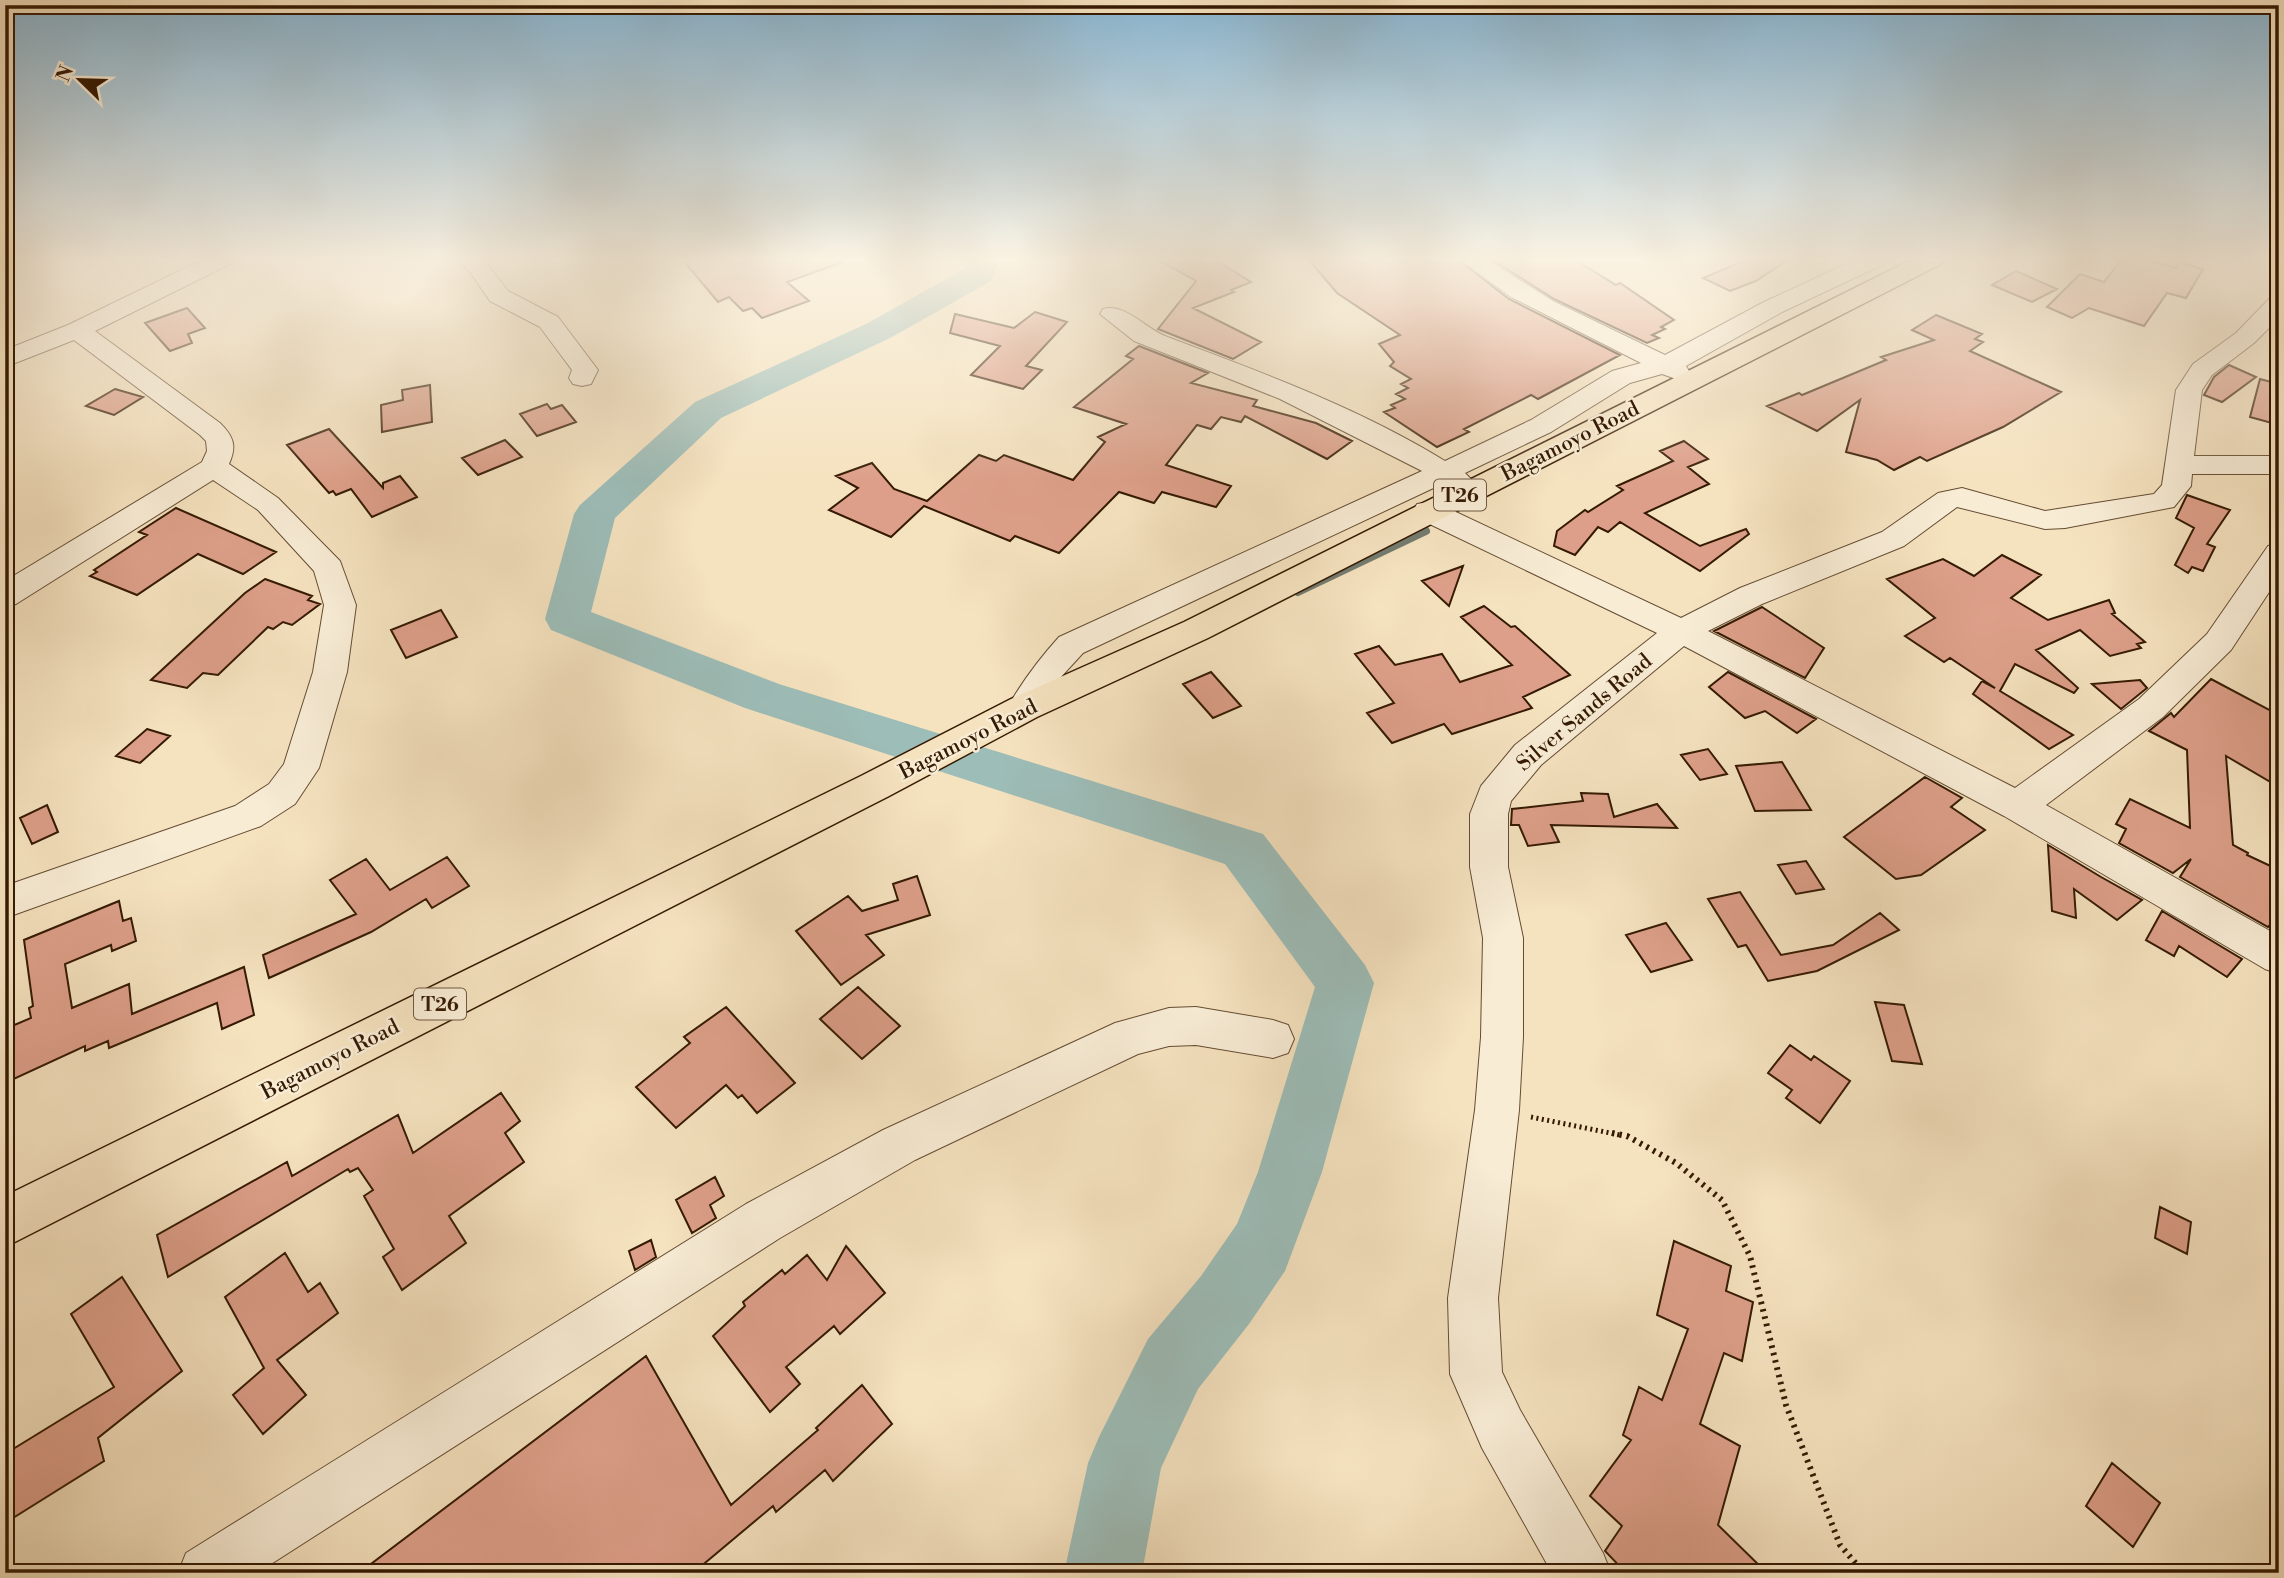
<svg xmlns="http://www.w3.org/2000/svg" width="2284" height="1578" viewBox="0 0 2284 1578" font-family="'Libre Bodoni',serif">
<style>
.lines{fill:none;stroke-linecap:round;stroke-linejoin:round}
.stream{stroke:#737c70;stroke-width:8}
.river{fill:#9dbdb8;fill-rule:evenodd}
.building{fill:#dd9f89;stroke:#351a03;stroke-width:2}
.minor-casing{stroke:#654c32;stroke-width:2}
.highway-casing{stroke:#351a03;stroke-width:3}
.path-far1{stroke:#351a03;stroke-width:5;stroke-dasharray:2 3.5;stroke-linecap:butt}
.path{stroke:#351a03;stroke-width:6;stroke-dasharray:2.5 5;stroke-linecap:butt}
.minor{fill:#f8ecd5;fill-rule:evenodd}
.highway{fill:#f5e2bf;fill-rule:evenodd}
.labels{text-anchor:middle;stroke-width:5;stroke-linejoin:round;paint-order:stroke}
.shield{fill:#f8ecd5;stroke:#705942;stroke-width:2}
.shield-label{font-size:19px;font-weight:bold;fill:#351a03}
.street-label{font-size:21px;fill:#351a03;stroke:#f8ecd5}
</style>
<rect width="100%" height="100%" fill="#f5e2bf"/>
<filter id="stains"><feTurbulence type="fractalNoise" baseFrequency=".00286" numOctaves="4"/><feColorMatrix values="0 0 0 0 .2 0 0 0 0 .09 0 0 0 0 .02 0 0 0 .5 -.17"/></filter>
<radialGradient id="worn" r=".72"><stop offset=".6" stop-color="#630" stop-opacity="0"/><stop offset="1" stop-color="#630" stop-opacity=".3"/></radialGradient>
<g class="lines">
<path class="stream" d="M1298,592L1426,531"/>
<path class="river" d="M968,259H1000L991,281L892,337L721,418L615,518L591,612L779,684L1263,834L1365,965L1374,983L1322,1172L1294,1247L1285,1271L1249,1324L1198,1389L1161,1468L1142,1573H1064L1088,1463L1099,1437L1148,1339L1201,1276L1237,1224L1258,1172L1315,987L1225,864L745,708L551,630L545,619L574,514L580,505L695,402L868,323L964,269Z"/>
</g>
<path class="building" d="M682,259H843V262L787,282L809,301L762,318L752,308L743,311L729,297L718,302Z
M1157,259H1214L1251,282L1231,290L1234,292L1193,308L1261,342L1233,359L1158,329L1196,281Z
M1308,259H1457L1509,299L1620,355L1538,399L1531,395L1464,429L1469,432L1437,447L1384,412L1395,408L1391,405L1405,399L1396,394L1408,388L1401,384L1411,379L1390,366L1394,362L1379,344L1400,335L1337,293Z
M1491,259H1574L1616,285L1620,283L1674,320L1661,327L1665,329L1652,335L1659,338L1647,343L1554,299Z
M1748,259H1789L1756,281L1730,291L1703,278Z
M2122,259H2145L2176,268L2179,262L2203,269L2186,298L2167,293L2144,326L2089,308L2072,318L2047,307L2080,274L2104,282Z
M2016,271L2057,289L2032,302L1992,285Z
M187,308L205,328L188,334L192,343L170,351L145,323Z
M1035,312L1067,322L1026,366L1042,370L1023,389L971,375L1000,346L950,333L955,314L1014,328Z
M1936,315L1982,334L1975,339L1983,342L1970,351L2061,392L2003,427L1927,461L1920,457L1894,470L1877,460L1846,452L1860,400L1817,431L1767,406L1799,393L1802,395L1886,360L1881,357L1934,340L1912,330Z
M1139,346L1208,373L1191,383L1257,400L1253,406L1316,423L1352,441L1327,459L1245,416L1241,422L1221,417L1211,429L1197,425L1166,465L1231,486L1216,507L1162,492L1154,503L1119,492L1059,553L1015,536L1010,541L924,506L891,537L829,510L858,488L836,476L872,463L894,489L927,501L979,455L996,461L1004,455L1073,480L1105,442L1098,437L1126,424L1074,407L1133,359L1126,356Z
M2229,365L2256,377L2222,402L2204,395L2214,377Z
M2260,379L2279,384V425L2250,417Z
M430,385L432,422L382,432L381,405L403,400L402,390Z
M115,389L143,397L114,415L86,406Z
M547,404L551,409L562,405L576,422L537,436L520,414Z
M329,429L383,488V483L400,476L417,497L372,517L351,489L336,495L333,491L329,493L287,445Z
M505,440L522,457L478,475L462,458Z
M1684,441L1708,459L1688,467L1709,484L1645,513L1700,546L1746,529L1749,534L1700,571L1620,522L1608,532L1598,527L1575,555L1554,546L1557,531L1585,510L1588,512L1623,490L1617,486L1673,461L1660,451Z
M2187,495L2230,510L2207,544L2215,547L2203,571L2192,567L2188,573L2175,565L2194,528L2176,518Z
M176,508L276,552L243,574L198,554L137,595L90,576L97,572L94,570L147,535L139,532Z
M2002,555L2041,575L2011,598L2048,620L2109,600L2115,613L2112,614L2145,642L2137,644L2141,648L2110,656L2080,630L2036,650L2078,688L2074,693L2015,664L2000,691L2073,735L2049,749L1973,694L1982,681L1995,688L1950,658L1944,662L1905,636L1935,618L1887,579L1943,559L1974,576Z
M1463,566L1449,606L1422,581Z
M265,579L312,596L308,600L320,604L292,625L283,622L273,629L268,627L218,675L203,673L187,688L151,680L245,593Z
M1484,606L1511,627L1515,626L1570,675L1523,697L1532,708L1452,734L1444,724L1392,743L1367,713L1394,703L1355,654L1379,646L1395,665L1442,654L1460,682L1512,665L1461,617Z
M1762,607L1824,648L1805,678L1714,631Z
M441,610L457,637L406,658L391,630Z
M1211,672L1241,706L1213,718L1183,684Z
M1728,672L1816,719L1797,733L1765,711L1745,718L1709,687Z
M2211,679L2279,715V787L2226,756L2233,845L2248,853L2247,855L2279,870V929L2270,925L2268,927L2180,877L2191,859L2173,873L2119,843L2126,829L2116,824L2130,799L2190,828L2187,750L2149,731L2171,713L2174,717Z
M2140,680L2147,688L2121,709L2092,684Z
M147,729L170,736L140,763L116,756Z
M1708,749L1727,774L1700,780L1681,755Z
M1782,762L1811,810L1755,811L1736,766Z
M1925,777L1962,798L1951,807L1985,830L1921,875L1896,879L1844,837Z
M1581,793L1608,794L1614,817L1657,804L1677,828L1551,825L1559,842L1528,846L1519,825H1511L1512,809L1583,801Z
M47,805L58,832L32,844L20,818Z
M2048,845L2101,877L2142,900L2117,920L2074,889L2076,918L2052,911Z
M447,857L469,886L432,908L426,899L371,932L269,978L263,955L356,914L330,880L366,859L390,890Z
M1806,861L1824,889L1796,894L1778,865Z
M917,876L930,915L866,935L884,955L841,985L796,931L848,896L862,911L898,900L893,884Z
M1740,892L1781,955L1833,945L1880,913L1899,930L1817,971L1768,981L1746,945L1738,947L1708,899Z
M119,901L123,921L131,918L136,941L112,951L111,945L65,964L72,1008L129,984L132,1014L244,967L254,1015L222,1029L217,1003L109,1048L108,1041L85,1051V1046L5,1083V1029L31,1018L29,1008L33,1006L24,940Z
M2162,911L2242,959L2227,977L2179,946L2174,956L2146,940Z
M1666,923L1692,960L1651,972L1626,935Z
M858,987L900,1026L862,1059L820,1019Z
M1875,1002L1904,1005L1922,1064L1892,1061Z
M726,1007L795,1083L757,1113L742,1095L738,1098L726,1085L676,1128L636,1087L690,1043L684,1037Z
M1790,1045L1811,1060L1814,1056L1850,1081L1820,1123L1786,1098L1792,1090L1768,1073Z
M501,1093L520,1121L505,1133L524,1162L449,1216L466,1243L402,1290L383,1257L394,1249L364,1196L373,1190L358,1168L350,1172L348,1169L168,1277L157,1235L287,1162L292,1176L398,1115L413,1153Z
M715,1177L724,1196L710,1205L716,1218L692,1233L676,1200Z
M2160,1207L2191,1222L2187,1254L2155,1238Z
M651,1240L656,1257L635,1270L629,1251Z
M1674,1241L1731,1266L1726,1291L1753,1302L1742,1361L1724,1353L1700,1424L1740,1446L1718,1525L1767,1573H1626L1605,1551L1622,1526L1590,1496L1631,1440L1623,1435L1639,1387L1662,1400L1688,1329L1657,1315Z
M846,1246L885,1293L840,1334L834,1326L786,1367L800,1384L770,1412L713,1336L745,1306L743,1302L782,1270L785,1274L807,1255L827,1280Z
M285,1253L308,1292L320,1283L338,1313L277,1360L306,1395L263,1434L233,1395L264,1368L225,1297Z
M122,1277L182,1371L98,1438L104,1461L5,1523V1454L114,1387L71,1314Z
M646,1356L731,1505L818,1430L816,1428L862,1385L892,1424L833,1481L825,1470L776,1512L773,1506L693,1573H359Z
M2112,1463L2160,1503L2133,1547L2086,1506Z"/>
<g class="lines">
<defs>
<path id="minor" d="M204,259H234L230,264L95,331L220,423C234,437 237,446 229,464L278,498L340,561L356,605L347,672L319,768L295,804L261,826L5,918V886L235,806L269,784L284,764L313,672L324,605L314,571L258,510L213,480L16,604L5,607V581L202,462L207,451L206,441L200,435L74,340L5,367V350L68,325Z
M457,259H483L508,291L558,317L598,370L591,384L582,386L573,384L569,378L572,370L540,327L490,301L470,272Z
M1459,259H1486L1553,301L1665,355L1764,302L1857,259H1888L1884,264L1782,312L1686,366L1689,371L1685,377L1676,379L1662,374L1630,383L1551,432L1465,473L1474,482L1469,488L1459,491L1442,484L1083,653L1061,677L1036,717L1024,721L1012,717L1007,708C1022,682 1039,659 1059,637L1422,471L1280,399L1134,341L1100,314L1103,309C1125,303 1145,328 1165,336C1258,371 1360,408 1445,461L1531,420L1612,371L1641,363L1511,297Z
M2279,296V318L2254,343L2212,375L2202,390L2194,456H2279V474H2192L2191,486L2174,507L2065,528L2045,529L1957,507L1904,546L1762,604L1708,631L2015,788L2139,699L2207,634L2268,546L2279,543V577L2231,650L2163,717L2046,805L2279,936V974L2265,969L2004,816L1684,646L1541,765L1511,801L1508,814V867L1523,938V1037L1519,1110L1498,1298L1502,1372L1520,1410L1603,1553L1611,1573H1552L1482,1448L1450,1374L1448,1298L1475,1110L1481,1037L1483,938L1470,867V814L1481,786L1515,745L1657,633L1417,518L1413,511L1417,504L1428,502L1439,504L1681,618L1740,588L1882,532L1938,493L1962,488L2045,511L2154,494L2162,485L2176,390L2193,364L2236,333L2270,298Z
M1196,1007L1273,1020L1288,1025L1294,1039L1288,1053L1273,1058L1196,1045L1169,1046L1138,1054L915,1160L780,1238L257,1573H178L186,1553L746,1204L883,1130L1115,1023L1169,1008Z"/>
<path id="highway" d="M1913,259H1944L1941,264L1208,638L1037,717L889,796L5,1247V1196L861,776L1011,699L1184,622Z"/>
</defs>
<use href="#minor" class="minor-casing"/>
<use href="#highway" class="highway-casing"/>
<path class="path-far1" d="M1531,1117L1620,1135"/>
<path class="path" d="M1612,1133L1627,1136L1676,1163L1722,1200L1750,1256L1786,1405L1840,1545L1864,1573"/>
<use href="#minor" class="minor"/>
<use href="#highway" class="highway"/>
</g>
<linearGradient id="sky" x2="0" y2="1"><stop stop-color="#8ab8d5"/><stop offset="0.54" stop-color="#faf2e2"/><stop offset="1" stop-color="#faf2e2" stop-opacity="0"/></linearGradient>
<rect width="2284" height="480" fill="url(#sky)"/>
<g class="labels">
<g class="shield">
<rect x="1434" y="479.5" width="52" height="31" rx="5"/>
<rect x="414" y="988.5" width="52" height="31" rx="5"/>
</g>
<g class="shield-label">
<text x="1460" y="502">T26</text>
<text x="440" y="1011">T26</text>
</g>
<g class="street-label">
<text transform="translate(1570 441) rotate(-27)" y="7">Bagamoyo Road</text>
<text transform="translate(1584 712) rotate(-40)" y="7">Silver Sands Road</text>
<text transform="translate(968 739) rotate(-27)" y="7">Bagamoyo Road</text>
<text transform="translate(330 1059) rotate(-27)" y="7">Bagamoyo Road</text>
</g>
</g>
<rect width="2284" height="1578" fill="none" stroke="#f5e2bf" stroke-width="28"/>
<rect x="7" y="7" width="2270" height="1564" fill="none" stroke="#351a03" stroke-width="3.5"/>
<rect x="14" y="14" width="2256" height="1550" fill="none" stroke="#351a03" stroke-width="2"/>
<g transform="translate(80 80) rotate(293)" stroke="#f8ecd5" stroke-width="5" paint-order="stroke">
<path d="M0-5L12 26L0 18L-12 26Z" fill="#351a03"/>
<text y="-10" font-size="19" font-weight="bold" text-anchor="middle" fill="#351a03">N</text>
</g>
<rect width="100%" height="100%" filter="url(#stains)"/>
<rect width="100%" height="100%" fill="url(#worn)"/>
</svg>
